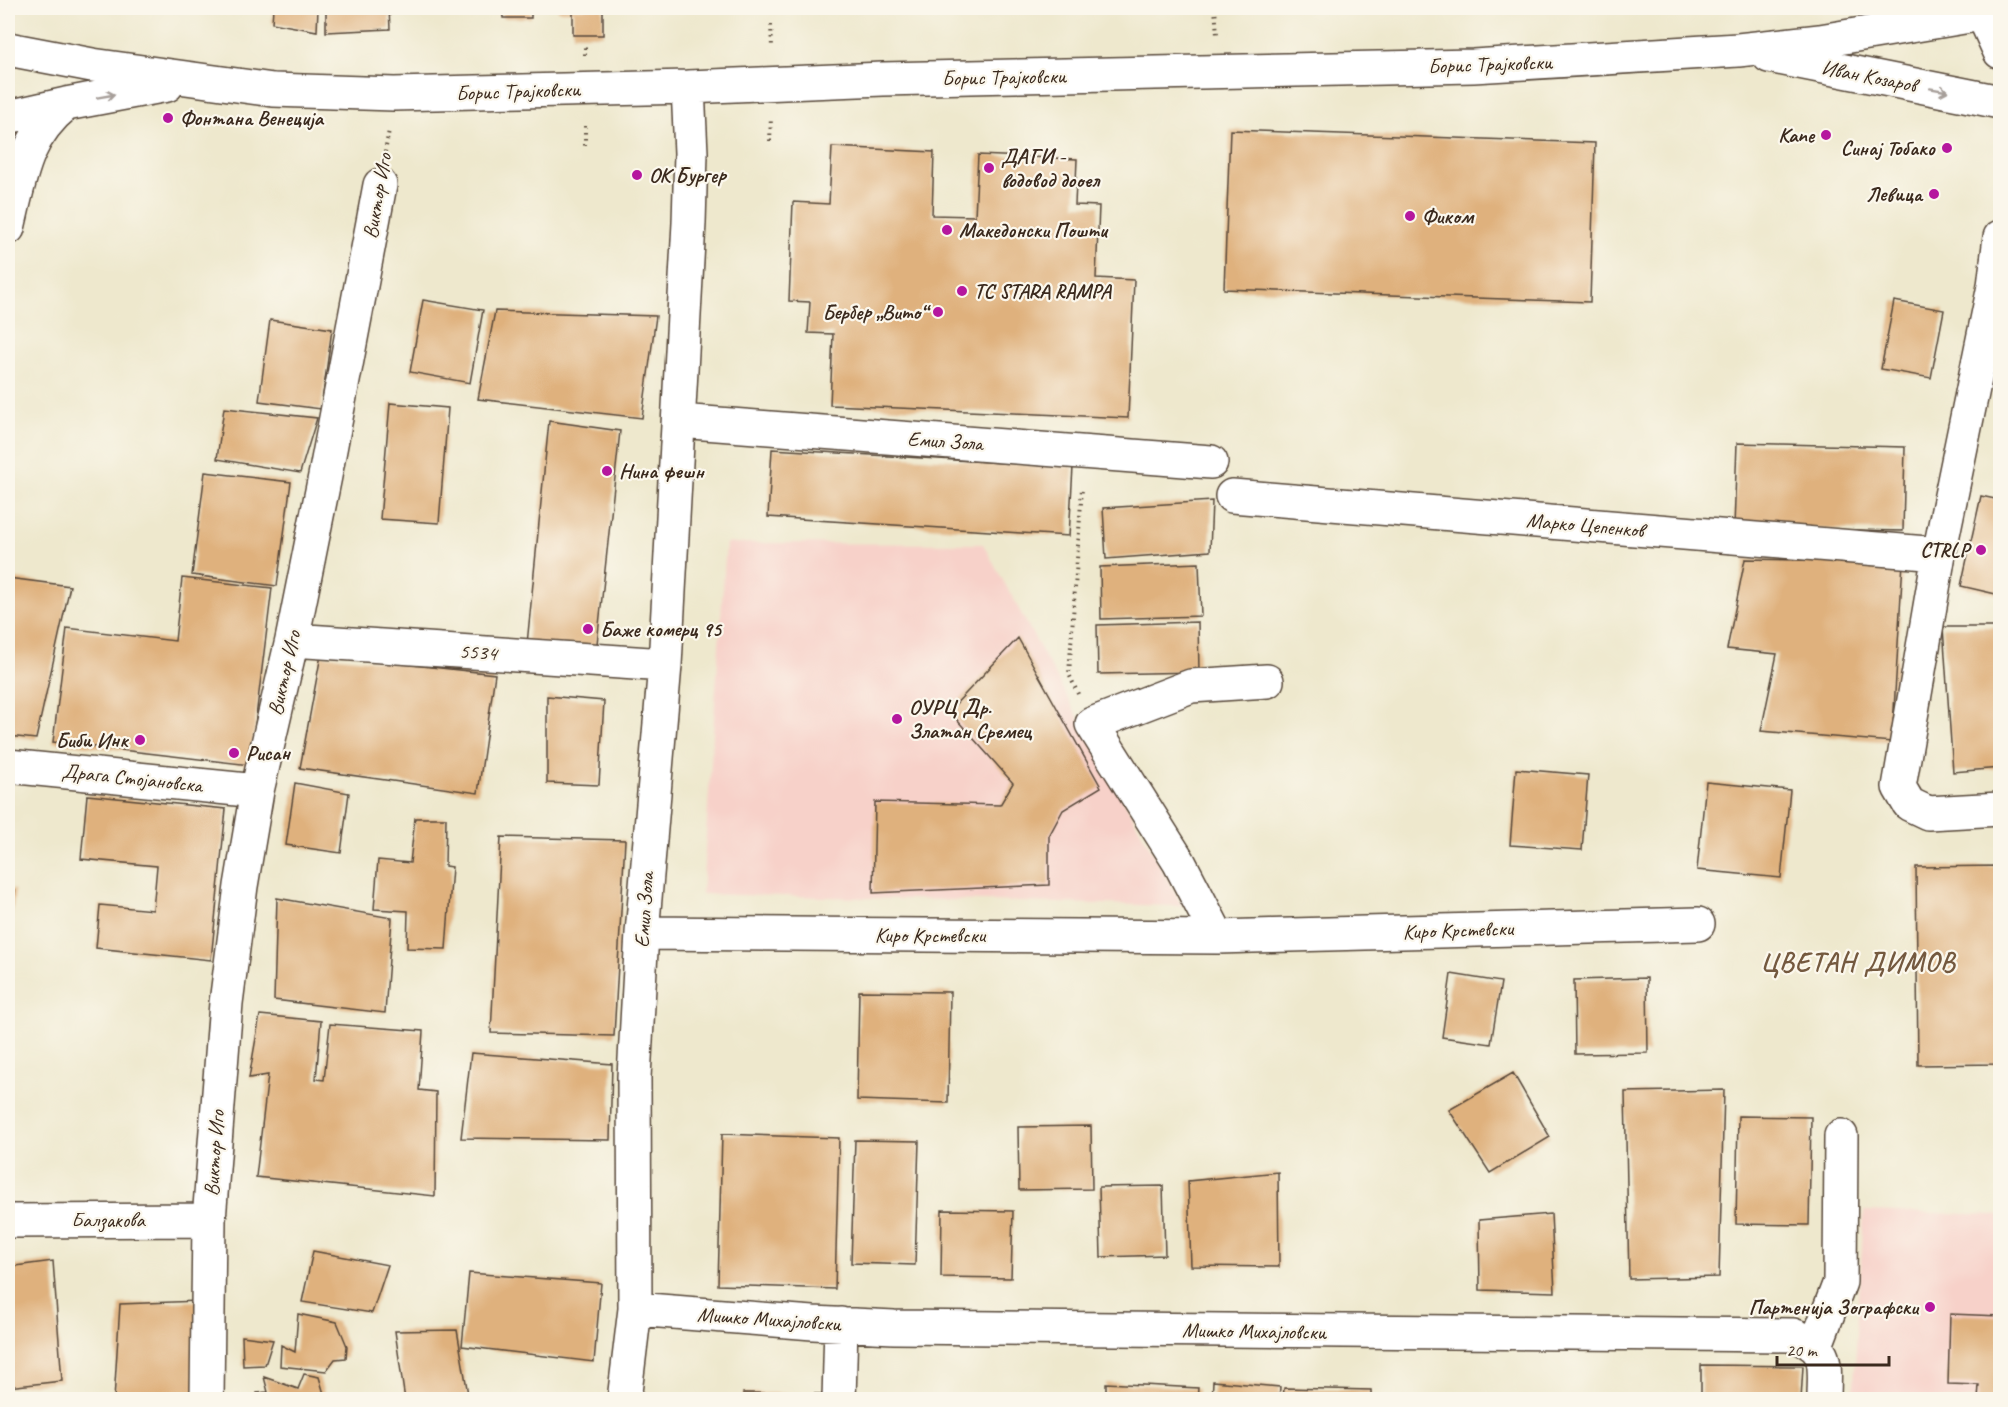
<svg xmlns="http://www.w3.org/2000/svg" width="2008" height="1407" viewBox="0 0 2008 1407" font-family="Caveat,sans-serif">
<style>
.built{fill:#f7d1c9}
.building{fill:#dfb17d}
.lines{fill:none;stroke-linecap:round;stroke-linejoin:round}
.minor-casing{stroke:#564638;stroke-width:36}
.path{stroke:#564638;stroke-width:4;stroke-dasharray:1.5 4.5;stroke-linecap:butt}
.minor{stroke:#fff;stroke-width:33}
.oneway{stroke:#a79f9a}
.poi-dot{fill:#b5179e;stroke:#fbf7ec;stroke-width:2}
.labels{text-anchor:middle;stroke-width:4.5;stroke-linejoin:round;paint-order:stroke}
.street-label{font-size:21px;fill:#3b2a1e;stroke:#fbf7ec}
.poi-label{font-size:21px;font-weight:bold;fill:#3b2a1e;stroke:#fbf7ec;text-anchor:start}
.district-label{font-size:27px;font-weight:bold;letter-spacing:1.5px;fill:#74593f;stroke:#fbf7ec}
</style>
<rect width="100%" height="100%" fill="#fbf7ec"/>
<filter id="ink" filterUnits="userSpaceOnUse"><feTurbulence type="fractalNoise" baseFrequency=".0167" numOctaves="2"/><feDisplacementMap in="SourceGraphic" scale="12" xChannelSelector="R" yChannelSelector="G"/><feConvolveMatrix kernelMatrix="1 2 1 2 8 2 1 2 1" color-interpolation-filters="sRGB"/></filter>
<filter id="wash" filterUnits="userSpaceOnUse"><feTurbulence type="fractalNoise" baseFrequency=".008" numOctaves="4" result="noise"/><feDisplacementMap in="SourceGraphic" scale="24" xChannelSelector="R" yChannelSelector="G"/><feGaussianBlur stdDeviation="1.35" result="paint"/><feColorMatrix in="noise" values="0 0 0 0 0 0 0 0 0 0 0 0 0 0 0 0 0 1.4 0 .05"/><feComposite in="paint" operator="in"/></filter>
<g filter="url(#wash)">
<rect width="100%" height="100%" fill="#eee8cd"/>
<path class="built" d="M726,543L983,544L1182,906L702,894Z
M1864,1211L2000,1215V1399L1853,1400Z"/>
<g id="blocks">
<path class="building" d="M273,8H318L317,31L272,23Z
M326,8H389L390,29L326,32Z
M502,8H531V18H503Z
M558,8H603V35H573V11H558Z
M1230,130L1595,143L1590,302L1224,289Z
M832,147L934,152L932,215L975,216L978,155L1077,159L1075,205L1099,206L1096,278L1134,280L1128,418L830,405L833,334L808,333L810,302L789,301L793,202L829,204Z
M423,300L483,310L470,383L410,372Z
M1894,301L1944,310L1931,378L1881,369Z
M495,311L656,316L642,418L478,399Z
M270,320L332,329L321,409L259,401Z
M390,403L448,408L439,523L380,519Z
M224,408L317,418L300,473L217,459Z
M549,421L620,431L596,653L527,644Z
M1737,443L1905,447L1903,531L1734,527Z
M772,449L1073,467L1069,536L768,517Z
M205,472L291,482L277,586L192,575Z
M1981,496L2000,500V595L1961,586Z
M1212,501L1210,551L1106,559L1103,508Z
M1745,559L1903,562L1892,742L1761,731L1777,654L1727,649Z
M1199,563L1201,616L1101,619L1100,567Z
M8,578L70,586L36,739L8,736Z
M182,578L272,588L250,765L53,742L67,628L175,641Z
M1198,622L1199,672L1098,674L1097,625Z
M1943,627H2000V768L1953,772Z
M1018,638L1101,787L1063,810L1049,836V885L873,893L875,802L1000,805L1013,783L949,711Z
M321,655L495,674L478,793L300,768Z
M547,696L604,701L599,785L547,783Z
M1516,769L1588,775L1582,850L1510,845Z
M1706,782L1790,790L1781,878L1697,870Z
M295,783L349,793L341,853L286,845Z
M87,795L226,809L211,960L96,948L100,905L153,910L157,866L81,859Z
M415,818H446L445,866L452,867L446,949L407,948L408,911L374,909L378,860L410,863Z
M501,837L625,840L614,1036L491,1033Z
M2000,866V1064L1918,1065L1916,867Z
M8,889L15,890L9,936H8Z
M277,898L392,918L385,1013L274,1000Z
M1451,974L1501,982L1491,1044L1442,1037Z
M1647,978L1648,1053L1575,1054L1574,980Z
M859,991L950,992L948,1103L857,1100Z
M260,1015L321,1021L316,1079L324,1080L330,1024L423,1031L419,1090L436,1092L435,1196L256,1177L268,1075L249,1078Z
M471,1053L612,1064L610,1140L461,1138Z
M1513,1073L1550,1137L1490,1173L1449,1110Z
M1724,1090L1719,1277L1629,1279L1625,1092Z
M1738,1116L1811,1117L1809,1225L1736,1224Z
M1091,1126L1092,1189L1019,1190L1018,1127Z
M722,1134L839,1138L835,1289L718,1285Z
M855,1140L919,1141L915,1265L851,1263Z
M1278,1172L1279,1267L1191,1266L1188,1181Z
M1163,1186L1165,1255L1101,1257L1099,1187Z
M942,1210L1013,1211L1011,1278L941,1277Z
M1551,1214L1555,1292L1480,1290L1479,1220Z
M313,1251L388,1265L372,1313L302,1302Z
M53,1261L62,1381L8,1387V1267Z
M469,1273L601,1283L594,1362L462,1346Z
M199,1301V1400H114L120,1304Z
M298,1314L337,1322L347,1346L346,1358L335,1359L326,1371L280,1366L281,1345L295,1352Z
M1950,1314L2000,1316V1400H1978L1979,1385L1948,1384Z
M457,1330L469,1400H405L395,1331Z
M242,1336L273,1340L265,1365L243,1366Z
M1701,1365L1803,1366L1801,1400H1701Z
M304,1374L319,1377L324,1394L316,1400H257V1393L268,1392L264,1377L298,1389Z
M1213,1381L1280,1387L1279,1400H1212Z
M1106,1383L1198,1388L1197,1400H1106Z
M1284,1388L1371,1390V1400H1283Z
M743,1393L833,1394V1400H743Z"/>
</g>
</g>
<g filter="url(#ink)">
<use href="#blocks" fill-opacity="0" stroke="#564638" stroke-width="1.5"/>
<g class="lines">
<defs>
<path id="minor" d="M1980,8L2000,52
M8,49L92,65L273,90L394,94L688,87L883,79L1473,66L1738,50L1820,41L2000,11
M1769,56L2000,102
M8,117L66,104L167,85
M8,228C20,178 24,138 66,104
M679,421L1211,462
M1232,496L1939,554L1994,286L2000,237
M1939,554L1899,787L1909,804L1928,813L2000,809
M292,640L665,665
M8,766L257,791
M642,933L1218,937L1698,924
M1218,937L1179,862L1092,724L1191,686L1267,681
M8,1221L209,1220
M635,1309L813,1323L894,1327L1793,1335C1831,1348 1824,1365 1824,1400
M1816,1345L1840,1282L1841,1136
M207,1400L209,1220L226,1003L241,886L257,791L292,640L325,476L380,185
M624,1400L635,1309L634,1077L642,933L665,665L689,223L691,153L688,87
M839,1400L841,1324"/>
</defs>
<use href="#minor" class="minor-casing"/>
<path class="path" d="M1215,8L1217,35
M771,25L772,47
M585,55V46
M585,126V149
M770,141L771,117
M385,152L389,130
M1078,694L1069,674L1082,488"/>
<use href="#minor" class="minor"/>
</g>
<defs><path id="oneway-shaft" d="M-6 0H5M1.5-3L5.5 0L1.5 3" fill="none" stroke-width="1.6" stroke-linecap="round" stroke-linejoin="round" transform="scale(1.5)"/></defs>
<g class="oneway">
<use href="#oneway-shaft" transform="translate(1939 90) rotate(10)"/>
<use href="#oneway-shaft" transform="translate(106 96) rotate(-10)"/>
</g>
</g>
<g class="poi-dot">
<circle cx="168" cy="118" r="6"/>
<circle cx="1826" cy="135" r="6"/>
<circle cx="1947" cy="148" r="6"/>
<circle cx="989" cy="168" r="6"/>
<circle cx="637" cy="175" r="6"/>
<circle cx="1934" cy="194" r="6"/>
<circle cx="1410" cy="216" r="6"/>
<circle cx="947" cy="230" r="6"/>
<circle cx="962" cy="291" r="6"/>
<circle cx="938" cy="312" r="6"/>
<circle cx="607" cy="471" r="6"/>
<circle cx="1981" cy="550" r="6"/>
<circle cx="588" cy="629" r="6"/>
<circle cx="897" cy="719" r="6"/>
<circle cx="140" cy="740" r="6"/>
<circle cx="234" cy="753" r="6"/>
<circle cx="1930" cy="1307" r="6"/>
</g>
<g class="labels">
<g class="street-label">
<text transform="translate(1490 64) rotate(-2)" y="7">Борис Трајковски</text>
<text transform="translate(1869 76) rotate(11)" y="7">Иван Козаров</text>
<text transform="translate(1004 77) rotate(-1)" y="7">Борис Трајковски</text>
<text transform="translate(518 91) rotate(-2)" y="7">Борис Трајковски</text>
<text transform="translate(377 196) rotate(-80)" y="7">Виктор Иго</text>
<text transform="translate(945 441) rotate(4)" y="7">Емил Зола</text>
<text transform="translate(1585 525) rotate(5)" y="7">Марко Цепенков</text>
<text transform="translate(478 652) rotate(4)" y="7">5534</text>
<text transform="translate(284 673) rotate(-77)" y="7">Виктор Иго</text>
<text transform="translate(132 778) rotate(6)" y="7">Драга Стојановска</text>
<text transform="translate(644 910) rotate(-86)" y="7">Емил Зола</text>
<text transform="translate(1458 930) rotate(-2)" y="7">Киро Крстевски</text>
<text x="930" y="942">Киро Крстевски</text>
<text transform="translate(214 1153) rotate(-86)" y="7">Виктор Иго</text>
<text x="108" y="1227">Балзакова</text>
<text transform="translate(769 1319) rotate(4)" y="7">Мишко Михајловски</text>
<text transform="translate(1254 1331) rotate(1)" y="7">Мишко Михајловски</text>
</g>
<g class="poi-label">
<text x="180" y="125">Фонтана Венеција</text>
<text x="1814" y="142" text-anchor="end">Kane</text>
<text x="1935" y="155" text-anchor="end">Синај Тобако</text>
<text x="1001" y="163">ДАГИ -<tspan x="1001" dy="24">водовод дооел</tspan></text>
<text x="649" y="182">ОК Бургер</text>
<text x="1922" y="201" text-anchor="end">Левица</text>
<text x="1422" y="223">Фиком</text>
<text x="959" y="237">Македонски Пошти</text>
<text x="974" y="298">TC STARA RAMPA</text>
<text x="926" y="319" text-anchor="end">Бербер „Вито“</text>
<text x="619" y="478">Нина фешн</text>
<text x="1969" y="557" text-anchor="end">CTRLP</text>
<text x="600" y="636">Баже комерц 95</text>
<text x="909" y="714">ОУРЦ Др.<tspan x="909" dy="24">Златан Сремец</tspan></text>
<text x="128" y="747" text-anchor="end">Биби Инк</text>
<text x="246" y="760">Рисан</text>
<text x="1918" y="1314" text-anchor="end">Партенија Зографски</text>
</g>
<g class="district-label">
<text x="1858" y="971">ЦВЕТАН ДИМОВ</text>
</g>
</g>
<rect width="2008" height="1407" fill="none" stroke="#fbf7ec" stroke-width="30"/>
<path d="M1777 1356v9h112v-9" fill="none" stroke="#3b2a1e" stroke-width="3"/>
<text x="1786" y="1356" font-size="18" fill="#3b2a1e" stroke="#fbf7ec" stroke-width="4.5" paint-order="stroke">20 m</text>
</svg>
